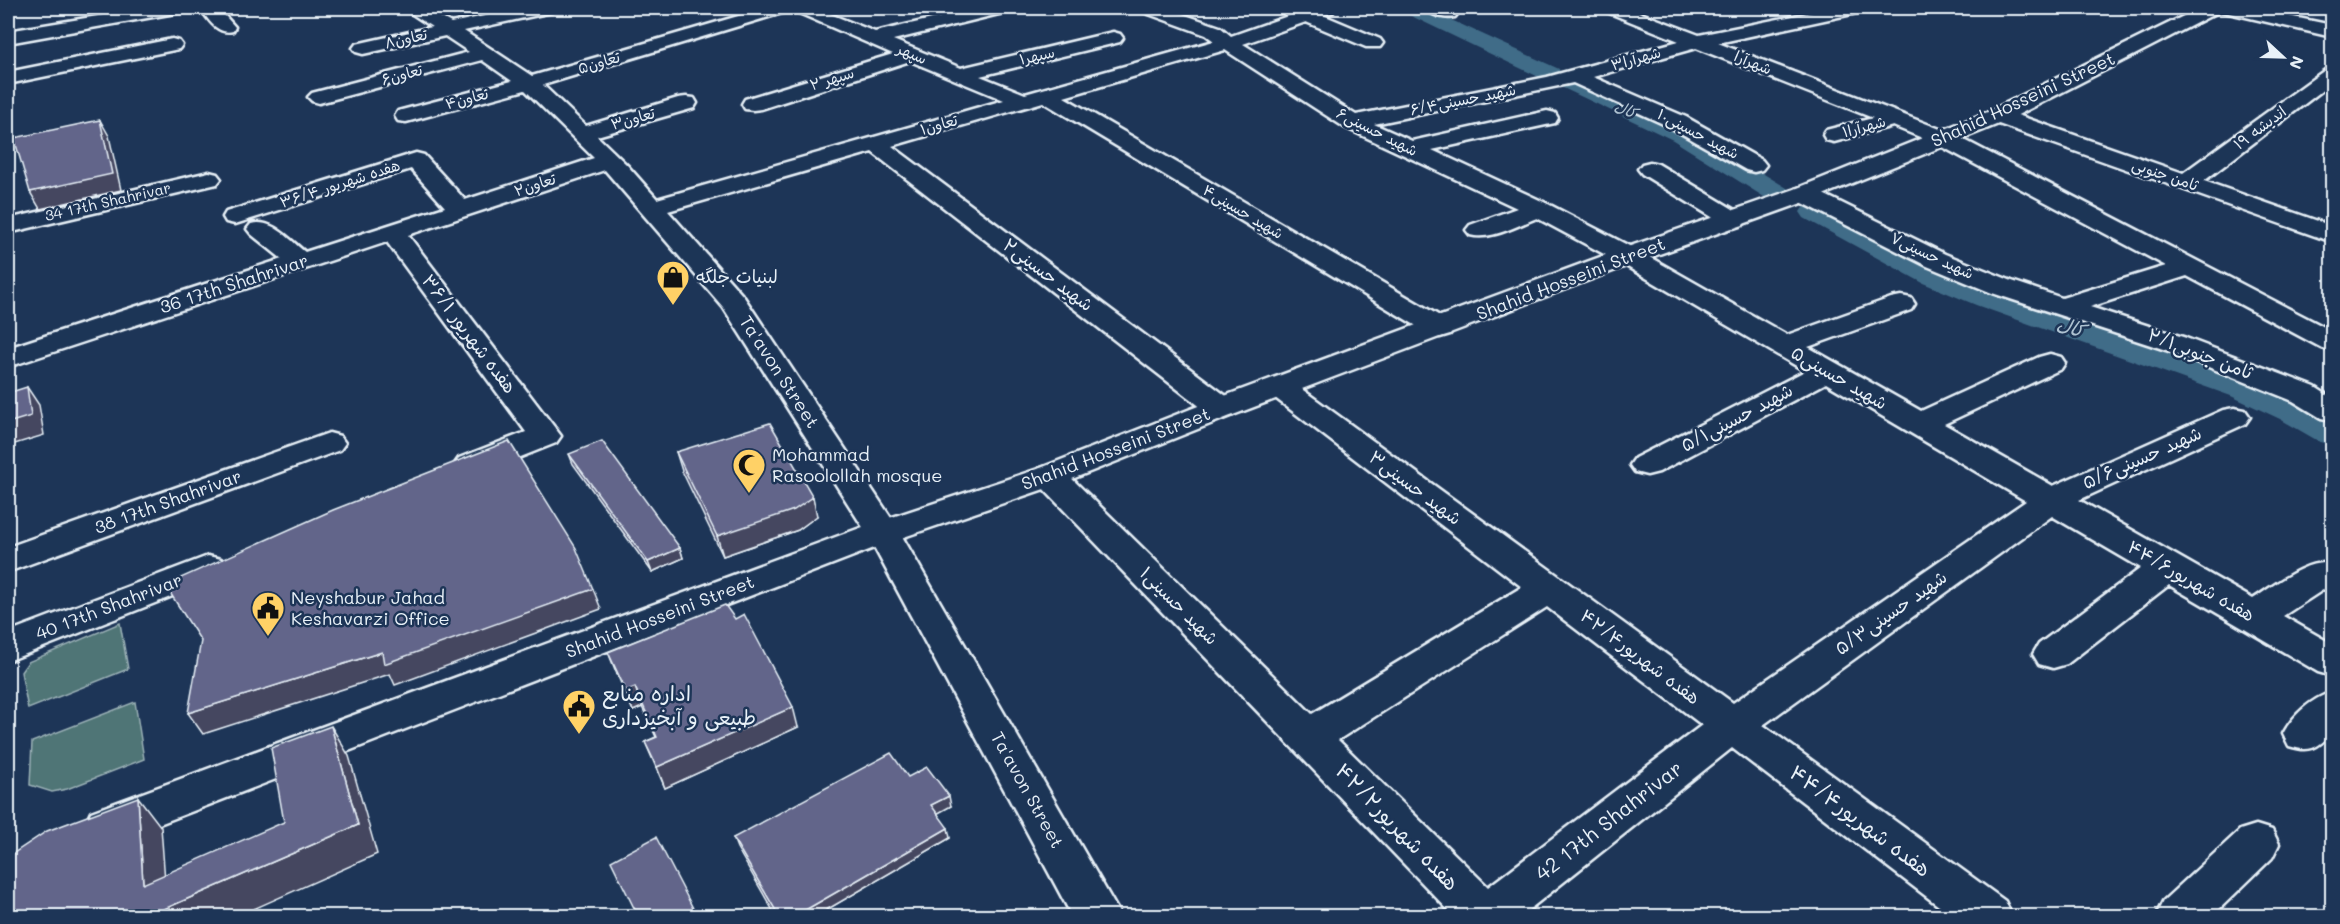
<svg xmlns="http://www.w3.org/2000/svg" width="2340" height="924" viewBox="0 0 2340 924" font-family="Mali,'Playpen Sans Arabic',sans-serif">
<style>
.green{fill:#4f7476;stroke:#9cb2b7;stroke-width:1.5}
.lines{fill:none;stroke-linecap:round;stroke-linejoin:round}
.canal{fill:#416c88;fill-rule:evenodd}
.minor-casing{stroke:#e8f1f8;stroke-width:5}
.major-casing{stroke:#e8f1f8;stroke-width:5}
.minor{fill:#1d3557;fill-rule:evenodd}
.major{fill:#1d3557;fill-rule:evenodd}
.wall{fill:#545777;stroke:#e8f1f8;stroke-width:1.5}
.shaded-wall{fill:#454761;stroke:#e8f1f8;stroke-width:1.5}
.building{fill:#62658a;stroke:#e8f1f8;stroke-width:1.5}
.labels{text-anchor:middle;stroke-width:5;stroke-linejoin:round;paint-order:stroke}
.far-street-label{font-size:15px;fill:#e8f1f8;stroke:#1d3557}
.far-water-label{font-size:16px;font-style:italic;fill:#aec2d1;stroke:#1d3557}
.street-label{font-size:18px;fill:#e8f1f8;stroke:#1d3557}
.poi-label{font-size:18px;fill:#e8f1f8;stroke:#1d3557;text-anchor:start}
.water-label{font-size:20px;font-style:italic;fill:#aec2d1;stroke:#1d3557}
.near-poi-label{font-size:21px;fill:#e8f1f8;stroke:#1d3557;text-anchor:start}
.near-street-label{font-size:21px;fill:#e8f1f8;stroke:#1d3557}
</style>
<rect width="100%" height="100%" fill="#1d3557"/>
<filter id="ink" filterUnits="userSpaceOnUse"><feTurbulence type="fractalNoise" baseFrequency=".0167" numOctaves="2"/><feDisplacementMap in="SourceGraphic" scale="12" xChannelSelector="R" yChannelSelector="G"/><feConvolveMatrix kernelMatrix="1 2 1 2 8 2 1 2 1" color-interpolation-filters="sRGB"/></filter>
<g filter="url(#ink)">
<path class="green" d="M120,623L128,669L28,709L21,672L28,662Z
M135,702L144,759L67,789L52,792L30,785L32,742Z"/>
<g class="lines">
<path class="canal" d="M1400,8H1425L1559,69L1561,76H1575L1691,130L1787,188L1791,194L1787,200L1778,202L1769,200L1673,140L1559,86L1557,79H1543L1403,12Z
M1814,204L1824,206C1881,237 1937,270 1998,293C2110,334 2229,362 2332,421V445L2320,442L2280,419L2231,396L1976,305L1923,283L1804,218L1800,212L1804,206Z"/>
<defs>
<path id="minor" d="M146,8H184L181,12L175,13L8,43V31Z
M200,8H218L235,27L233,31C217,35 208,19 200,8Z
M403,8H424L451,23L523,8H555L552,12L464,31L532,76L766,8H815L875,32L980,8H1010L1007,12L893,40L961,68L1113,32L1120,34L1123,38L1120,42L980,76L1025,94L1214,41L1206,35L1143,12L1140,8H1165L1220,27L1231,36L1311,8H1336L1333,12L1323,15L1380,39L1383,43L1380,47H1366L1306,22L1243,44L1356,115L1547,77L1679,41L1607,12L1604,8H1628L1699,35L1833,8H1866L1863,12L1857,13L1718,43L1953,134L2332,331V351L2322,348L2187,276L2090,307L2186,338L2315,387L2332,398V420L2321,418L2293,401L2166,350L1992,293L1927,266L1795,199L1792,194L1795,189L1804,187L1813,189L1945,254L2012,281L2062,298L2166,266L1937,144L1893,126L1834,142L1826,140L1823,135L1826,130L1873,118L1696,48L1593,77L1686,117L1762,160L1766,165L1762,170L1754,172L1746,170L1670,127L1573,83L1374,124L1412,141L1547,111L1555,113L1558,118L1555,123L1432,150L1548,204L1637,250L1787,335L1891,298L1901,296L1911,298L1915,304L1911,310L1808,347L1921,411L2039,357L2050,354L2061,357L2065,363L2061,369L1944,424L2053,486L2223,410L2234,408L2245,410L2250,417L2245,424L2079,500L2253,599C2274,586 2308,557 2332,564V584L2283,616L2332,644V676L2318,672L2169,585L2067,664L2053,668L2039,664L2033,654L2039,644L2141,568L2052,516L1763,725L2005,901L2012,916H1952L1732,748L1521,916H1454L1038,483L1033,476L1038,469L1050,466L1062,469L1312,714L1522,587L1270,394L1266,388L1270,382L1281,379L1292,382L1733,703L2026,501L1826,383L1659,472L1647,475L1635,472L1630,465L1635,458L1805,371L1619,262L1537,218C1518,225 1491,241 1470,235L1466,230L1470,225L1517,208L1344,127L1225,50L1064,97L1450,322L1454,328L1450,334L1440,337L1430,334L1043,102L892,146L1233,401L1238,408L1233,415L1222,417L1211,415L872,152L668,211L744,297L895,524L1121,916H1072L866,532L723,307L605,170L408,235L561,436L556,443L483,472L471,475L459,472L454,465L459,458L526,432L387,242L8,367V348L282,259L251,234L247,229L251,224C272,218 290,240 305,252L445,207L411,169L235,224L226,222L223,217L226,212L416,153L424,155L465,200L594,158L525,90L406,122L398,121L395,116L398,111L512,81L482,60L319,103L312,101L308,97L312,93L469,52L445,36L363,54L356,52L353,48L356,44L432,27ZM792,10L893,54L745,99L742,104L745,109L753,110L761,109L910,61L1004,100L657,199L627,165L597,136L694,108L697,103L694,98L686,97L678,98L586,126L543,85ZM1547,607L1702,725L1488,887L1338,740Z
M1425,8H1451L1458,13L1455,17C1446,19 1431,16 1425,8Z
M172,39L179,41L182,45L179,49L8,84V72Z
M2332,68V83L2204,181L2332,226V242L1990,121L1987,116L1990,111L1998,110L2006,111L2183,173L2325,70Z
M1650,162L1658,164L1743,215L1747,220L1743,225L1734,228L1725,225L1642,174L1638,169L1642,164Z
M209,172L217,174L221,179L217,184L8,233V219Z
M329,433L340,436L345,443L340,450L8,572V547Z
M208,556L221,559L226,568L221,577L8,661V632Z
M2332,692V733C2317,748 2311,753 2289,746L2283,734C2293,715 2311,699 2332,692Z
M2256,825L2272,830L2279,844L2272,858L2212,916H2156L2163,901L2240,830Z"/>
<path id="major" d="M2200,8H2250L2332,25V37L2220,11L2006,121L1813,199L1637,262L1233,415L1062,483L895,540L123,838L107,844L91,838L85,825L91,812L871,524L1038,469L1211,401L1619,250L1795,189L1990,111Z"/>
</defs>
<use href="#minor" class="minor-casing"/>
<use href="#major" class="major-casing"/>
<use href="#minor" class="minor"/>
<use href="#major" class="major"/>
</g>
<path class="wall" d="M676,452L817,516L798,530L723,556L682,471Z
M569,454L680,548L683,558L652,572L573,464Z
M608,652L798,727L665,788L645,742L656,737L642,707L633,711L616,672Z
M908,777L951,806L937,813L950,838L816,916H776L737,848L733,838Z"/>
<path class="shaded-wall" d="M100,120L109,136L121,190L40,209L30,192Z
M27,387L39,405L44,435L8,446V423Z
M813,497L817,516L798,530L723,556L717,536Z
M680,548L683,558L652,572L648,562Z
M593,589L601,609L395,685L390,674L203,734L188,713L382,652Z
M635,687L642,707L633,711L626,691Z
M793,707L798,727L665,788L657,767Z
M331,726L349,756L377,854L238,916H148L143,884L138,797L161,827L167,908L358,825Z
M949,796L951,806L933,816L931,805Z
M948,828L950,838L816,916H795Z"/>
<path class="building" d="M100,120L112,174L30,192L14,138Z
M27,387L31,416L8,423V393Z
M770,423L813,497L794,510L717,536L676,452Z
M509,441L576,548L593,589L384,664L382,652L188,713L201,641L165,585L333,510Z
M602,441L680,548L648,562L569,454Z
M725,605L735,619L744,614L793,707L657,767L645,742L657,737L635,687L626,691L608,652Z
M331,726L358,825L148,916H8V857L47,831L138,797L143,884L284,822L271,748Z
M891,753L908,777L927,767L949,796L931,805L948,828L795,916H779L733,838Z
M656,837L697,916H638L611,861Z"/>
</g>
<defs>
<symbol id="shop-pin" viewBox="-11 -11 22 30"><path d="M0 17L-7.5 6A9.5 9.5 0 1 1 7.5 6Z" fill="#ffd166" stroke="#1d3557"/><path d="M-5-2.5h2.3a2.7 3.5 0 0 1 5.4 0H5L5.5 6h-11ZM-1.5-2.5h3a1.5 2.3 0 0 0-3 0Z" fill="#111"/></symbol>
<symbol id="mosque-pin" viewBox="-11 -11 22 30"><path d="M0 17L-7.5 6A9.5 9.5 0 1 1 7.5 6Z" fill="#ffd166" stroke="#1d3557"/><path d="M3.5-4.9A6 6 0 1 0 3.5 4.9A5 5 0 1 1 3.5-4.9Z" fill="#111"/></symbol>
<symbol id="civic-pin" viewBox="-11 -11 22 30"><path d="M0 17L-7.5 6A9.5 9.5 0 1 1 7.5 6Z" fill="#ffd166" stroke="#1d3557"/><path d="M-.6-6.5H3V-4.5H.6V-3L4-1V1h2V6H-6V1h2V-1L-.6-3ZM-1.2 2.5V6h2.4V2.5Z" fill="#111"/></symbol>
</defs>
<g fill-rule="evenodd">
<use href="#shop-pin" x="654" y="258" width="38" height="52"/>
<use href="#mosque-pin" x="730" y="446" width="38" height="52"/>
<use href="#civic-pin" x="249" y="589" width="38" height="52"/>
<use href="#civic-pin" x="560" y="687" width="38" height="52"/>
</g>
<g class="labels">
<g class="far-street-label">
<text transform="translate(406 39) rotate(-13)" y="5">تعاون۸</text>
<text transform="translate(912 54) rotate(23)" y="5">سپهر</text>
<text transform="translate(1037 56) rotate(-13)" y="5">سپهر۱</text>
<text transform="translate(1636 59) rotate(-16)" y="5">شهرآرا۳</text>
<text transform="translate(599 63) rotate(-17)" y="5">تعاون۵</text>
<text transform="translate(1753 63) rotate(22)" y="5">شهرآرا</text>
<text transform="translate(402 75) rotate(-15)" y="5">تعاون۶</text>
<text transform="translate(832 79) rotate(-17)" y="5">سپهر ۲</text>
<text transform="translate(467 99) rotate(-15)" y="5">تعاون۴</text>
<text transform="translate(1463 100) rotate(-11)" y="5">شهید حسینی۶/۴</text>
<text transform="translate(633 119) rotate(-16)" y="5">تعاون۳</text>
<text transform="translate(939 125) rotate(-16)" y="5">تعاون۱</text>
<text transform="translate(1864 127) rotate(-15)" y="5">شهرآرا۱</text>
<text transform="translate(2260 128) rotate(-37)" y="5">اندیشه ۱۹</text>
<text transform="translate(1377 132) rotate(27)" y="5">شهید حسینی۶</text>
<text transform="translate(1698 134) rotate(28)" y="5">شهید حسینی۱۰</text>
<text transform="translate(2165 175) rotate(19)" y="5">ثامن جنوبی</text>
<text transform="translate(340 184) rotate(-18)" y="5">هفده شهریور ۳۶/۴</text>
<text transform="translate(535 185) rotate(-18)" y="5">تعاون۲</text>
<text transform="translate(108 202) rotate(-13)" y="5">34 17th Shahrivar</text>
<text transform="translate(1243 212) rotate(31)" y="5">شهید حسینی۴</text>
<text transform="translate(1932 256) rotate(25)" y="5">شهید حسینی۷</text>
</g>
<g class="far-water-label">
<text transform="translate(1626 109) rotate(25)" y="6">کال</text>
</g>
<g class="street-label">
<text transform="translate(2023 100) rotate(-25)" y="6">Shahid Hosseini Street</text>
<text transform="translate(1048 275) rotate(37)" y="6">شهید حسینی۲</text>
<text transform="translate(1571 279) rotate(-21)" y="6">Shahid Hosseini Street</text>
<text transform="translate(234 284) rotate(-18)" y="6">36 17th Shahrivar</text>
<text transform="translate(469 334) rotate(53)" y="6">هفده شهریور ۳۶/۱</text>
<text transform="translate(2200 354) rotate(21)" y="6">ثامن جنوبی۲/۱</text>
<text transform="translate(779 372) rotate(57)" y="6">Ta'avon Street</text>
<text transform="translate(1839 378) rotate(30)" y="6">شهید حسینی۵</text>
<text transform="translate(1737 418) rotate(-28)" y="6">شهید حسینی۵/۱</text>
<text transform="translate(1116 449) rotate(-21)" y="6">Shahid Hosseini Street</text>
<text transform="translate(2142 458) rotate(-24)" y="6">شهید حسینی۵/۶</text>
<text transform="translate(1415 488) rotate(37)" y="6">شهید حسینی۳</text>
<text transform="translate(168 502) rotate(-20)" y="6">38 17th Shahrivar</text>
<text transform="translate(2191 581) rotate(30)" y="6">هفده شهریور۴۴/۶</text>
<text transform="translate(1179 606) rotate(45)" y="6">شهید حسینی۱</text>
<text transform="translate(109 607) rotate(-21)" y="6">40 17th Shahrivar</text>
<text transform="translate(1891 613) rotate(-35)" y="6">شهید حسینی۵/۳</text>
<text transform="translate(660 617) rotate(-21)" y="6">Shahid Hosseini Street</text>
<text transform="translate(1640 657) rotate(37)" y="6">هفده شهریور۴۲/۴</text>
<text transform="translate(1027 790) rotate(61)" y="6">Ta'avon Street</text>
</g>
<g class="poi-label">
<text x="696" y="283">لبنیات جلگه</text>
<text x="772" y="461">Mohammad<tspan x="772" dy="21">Rasoolollah mosque</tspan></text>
<text x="291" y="604">Neyshabur Jahad<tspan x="291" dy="21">Keshavarzi Office</tspan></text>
</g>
<g class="water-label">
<text transform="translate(2071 327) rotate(20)" y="7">کال</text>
</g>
<g class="near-poi-label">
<text x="602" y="701">اداره منابع<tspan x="602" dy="24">طبیعی و آبخیزداری</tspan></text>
</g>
<g class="near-street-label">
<text transform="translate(1609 821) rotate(-38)" y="7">42 17th Shahrivar</text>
<text transform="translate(1860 821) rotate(37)" y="7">هفده شهریور۴۴/۴</text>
<text transform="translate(1397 827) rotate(46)" y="7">هفده شهریور۴۲/۲</text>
</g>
</g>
<rect width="2340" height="924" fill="none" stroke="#1d3557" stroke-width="30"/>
<rect x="15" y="15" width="2310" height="894" fill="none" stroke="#e8f1f8" stroke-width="2" filter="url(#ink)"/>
<g transform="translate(2283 57) rotate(112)" stroke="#1d3557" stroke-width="4.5" paint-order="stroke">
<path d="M0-4.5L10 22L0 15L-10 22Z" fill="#e8f1f8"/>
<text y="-9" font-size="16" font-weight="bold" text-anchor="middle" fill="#e8f1f8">N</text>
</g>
</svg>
